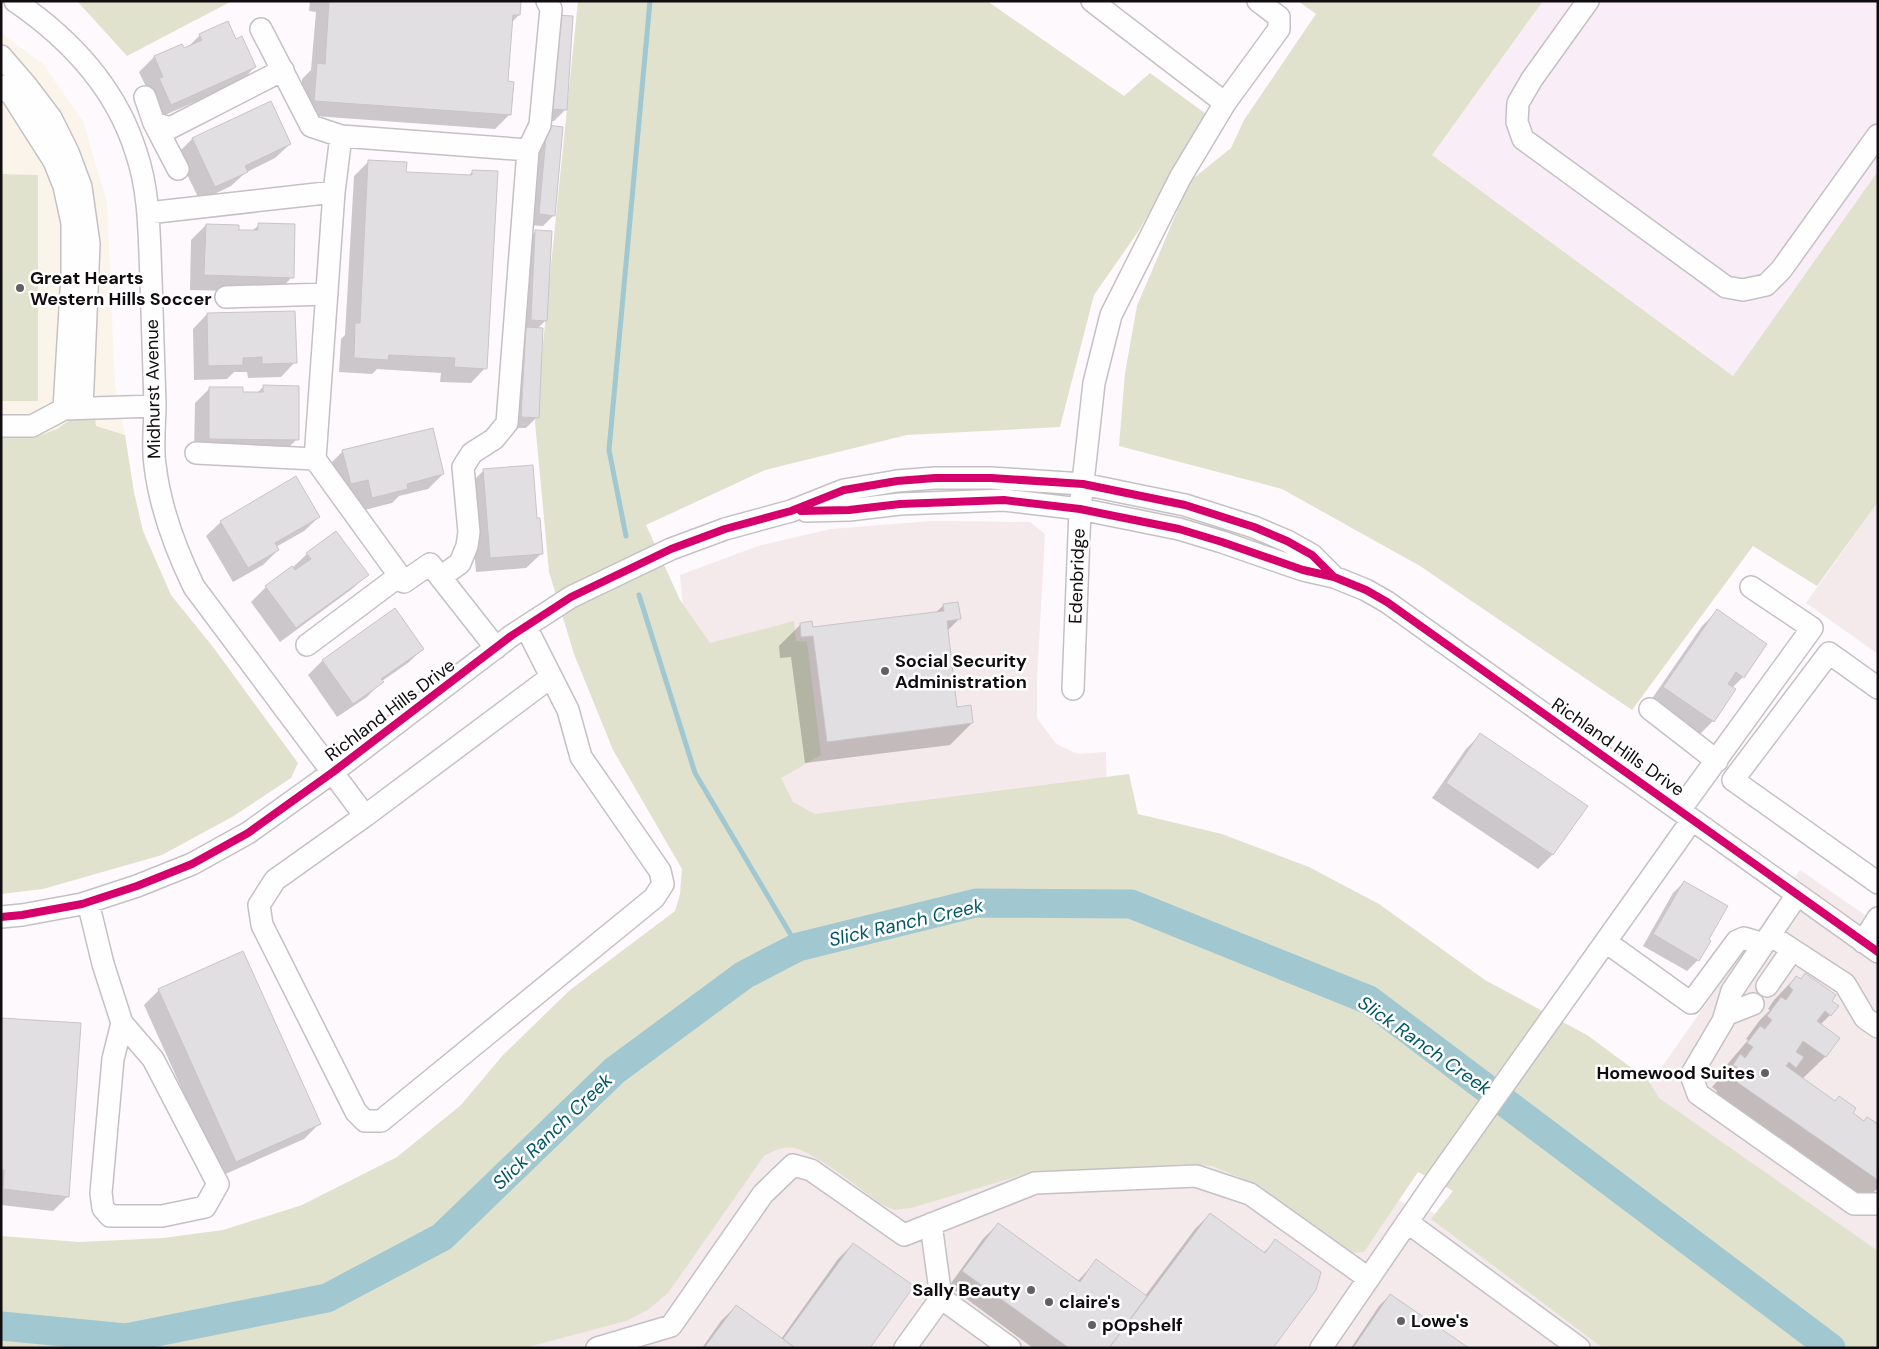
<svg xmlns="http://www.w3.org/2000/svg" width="1879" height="1349" viewBox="0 0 1879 1349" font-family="'DM Sans',sans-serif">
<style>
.commercial{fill:#f4e9eb}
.built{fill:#f9edf8}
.education{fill:#fbf4ea}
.green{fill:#e0e2ce}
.shadow{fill:#0003}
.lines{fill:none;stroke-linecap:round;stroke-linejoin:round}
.stream{stroke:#a1c7d0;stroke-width:5}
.river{stroke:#a1c7d0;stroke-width:29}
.building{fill:#e2dfe2;stroke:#c8c4c8}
.minor-casing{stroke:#c5c0c4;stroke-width:24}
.minor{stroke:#fffeff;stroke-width:21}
.cycleway-casing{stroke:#fff;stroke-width:11}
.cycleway{stroke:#d6006c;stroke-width:8}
.poi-dot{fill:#635f62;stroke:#fff;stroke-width:2}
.labels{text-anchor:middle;stroke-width:5;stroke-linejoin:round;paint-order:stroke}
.poi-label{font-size:18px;font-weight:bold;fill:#100c0f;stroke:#fff;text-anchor:start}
.street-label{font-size:18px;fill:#100c0f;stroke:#fff}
.water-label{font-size:19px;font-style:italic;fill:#015864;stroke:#fff}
</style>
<rect width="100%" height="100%" fill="#fef9fd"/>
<path class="commercial" d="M1878,502V654L1806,603Z
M932,521L1030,522L1045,534L1037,679V718L1056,744L1078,754L1106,752L1107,799L809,836L684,619L680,575L758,546L831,529Z
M1800,870L1878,924V1256L1645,1091Z
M778,1141L1132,1153L1313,1171L1432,1212L1619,1348H481L744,1160Z"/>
<path class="built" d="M1543,1H1878V171L1733,376L1432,155Z"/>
<path class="education" d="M1,33L43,64L83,121L107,203L115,386L125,435L1,436Z"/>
<path class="green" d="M77,1H232L127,56Z
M578,1H987L1124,96L1150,73L1206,114L1138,232L1094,295L1060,427L907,435L765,470L646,525L680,600L710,643L794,621L796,641L807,642L821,755L781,778L793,802L815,814L1129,774L1138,814L1222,834L1309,867L1379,904L1485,980L1587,1035L1648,1080L1659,1098L1878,1251V1348H1603L1431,1219L1453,1191L1418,1172L1364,1252L1352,1253L1337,1245L1253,1183L1212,1166L1185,1164L1026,1174L911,1208L894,1210L881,1204C863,1191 813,1151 794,1148C784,1146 773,1151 764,1156L668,1293L649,1309L626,1321L524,1348H1V1236L79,1242L163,1238L223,1230L302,1205L397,1157L461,1105L503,1055L570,990L675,911L680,894L682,869L613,750L574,654L549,572L535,422Z
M1298,1H1543L1432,155L1733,376L1878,171V502L1817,586L1753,546L1632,710L1420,566L1282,489L1119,446L1125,373L1137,306L1190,181L1231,148L1244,120L1316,14Z
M1,174L38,175V401H1Z
M95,418L96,426L125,435L134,492L143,531L171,595L213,647L298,763L291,778L232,817L162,855L43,889L1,894V435L39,436L57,429L71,419Z"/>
<path class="shadow" d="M310,1H520L519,15L511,23L507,83L510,114L495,129L300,115L302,79L311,70L316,12L309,11Z
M545,27L565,110L554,121L539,120Z
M200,35L255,67L240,82L156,119L148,91L139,72L154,57L181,45L183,50L186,49Z
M270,102L290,144L275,158L245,173L231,186L200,201L177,154L192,139Z
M548,126L554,215L543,226L529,225L537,137Z
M369,161L404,173L468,176L473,171L485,368L471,383L440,382L441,373L377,369L372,374L339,372L341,339L345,335L354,176Z
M206,225L238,231H252L259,225L292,277L278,292L190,290L191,240Z
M536,231L546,320L537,329V417L526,428H511L524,242Z
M207,314L295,362L281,377L248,378L247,372H234L227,379L194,380L193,329Z
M263,387L297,439L282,454L194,453L195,403L210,388L242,393L256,394Z
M343,451L443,474L428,489L399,496L392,503L357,512L328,466Z
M484,470L536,520L541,554L526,568L476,572L469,485Z
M319,517L304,531L276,547L278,550L263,565L233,582L206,536L221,522Z
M307,554L367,575L352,589L280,642L251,602L266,587L292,568Z
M944,605L959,619L947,631L956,708L972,723L950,745L805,763L791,657L780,658L779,646L801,624L811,628L935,613Z
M1717,611L1743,677L1732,688L1734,690L1713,721L1698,736L1649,703L1702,626Z
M423,649L408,663L382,681L367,697L337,717L308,675L323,660Z
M1481,734L1586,806L1552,855L1538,869L1432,798L1466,749Z
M1684,882L1707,940L1709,941L1698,960L1687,971L1643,946L1673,893Z
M1805,975L1830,1001V1015L1820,1025L1838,1038L1825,1057L1802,1079L1864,1122L1878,1126V1188L1860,1205L1710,1100L1717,1091L1712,1087L1729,1068L1726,1066L1748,1040L1746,1039L1760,1020L1770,1010L1768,1009L1774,1000L1796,977L1800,980Z
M159,990L319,1124L304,1139L221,1176L144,1005Z
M1,1019L68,1196L53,1211L1,1205Z
M1210,1214L1263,1253L1276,1241L1271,1348H1033L949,1286L983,1239L998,1224L1077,1282L1096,1261L1145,1296L1195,1229Z
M853,1244L870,1348H702L721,1321L736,1306L781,1339L838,1259Z
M1390,1295L1467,1348H1351L1379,1306Z"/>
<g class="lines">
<path class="stream" d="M626,536L609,450L650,1
M639,595L695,773L798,947"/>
<path class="river" d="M1,1326L126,1338L327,1298L442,1237L614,1071L744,975L798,947L976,903L1131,904L1369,1000L1831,1348"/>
</g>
<path class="building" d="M329,1H521L520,15H513L508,81L514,82L511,115L314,101L317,63L325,64Z
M556,15L573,16L567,110L549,109Z
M228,21L236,39L242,36L256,67L171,105L159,78L163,77L154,56L182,44L184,48L202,40L199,34Z
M271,101L291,144L245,166L248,172L215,187L192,138Z
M547,125L563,127L555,216L539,214Z
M368,160L407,162L406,172L472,175V170L498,171L487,369L454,367L455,358L389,355L388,360L354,358L355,323H360Z
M258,223L295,224L294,278L204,275L206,224L239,225V230H258Z
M535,230L552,231L547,321L531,320Z
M295,311L297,363L262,364V357L243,358V365L208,366L207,313Z
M526,327L543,328L539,418L521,417Z
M263,385L299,386V440L209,439V387H243V392H263Z
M433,428L444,474L407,484L408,489L372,498L368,480L351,484L342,450Z
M533,465L537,518H540L543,554L490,558L483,469Z
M296,476L320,517L275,543L279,550L248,568L220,521Z
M336,531L369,575L296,628L265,586L292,566L295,570L311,559L306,553Z
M958,602L961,619L947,621L957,707L971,705L973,723L827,742L813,636L801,637L800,623L812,621L813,627L944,611L943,604Z
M395,608L424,649L381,679L384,682L353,704L322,660Z
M1717,609L1767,644L1744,678L1736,672L1728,684L1736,689L1714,722L1663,687Z
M1480,733L1588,806L1553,855L1446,783Z
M1684,881L1728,906L1709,939L1711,941L1699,961L1653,934Z
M243,951L321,1124L236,1162L158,989Z
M1805,973L1836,995L1832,1001L1839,1006L1831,1016L1825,1011L1817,1021L1840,1038L1826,1057L1803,1041L1796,1052L1804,1057L1796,1068L1789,1062L1786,1066L1835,1101L1839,1096L1856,1108L1853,1113L1864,1121L1867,1117L1878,1124V1180L1731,1078L1738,1068L1733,1065L1740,1054L1745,1058L1753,1047L1747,1043L1760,1026L1765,1029L1772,1020L1767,1016L1781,997L1786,1000L1793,990L1789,986L1796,976L1801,979Z
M1,1018L81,1023L69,1197L3,1189L4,1170H1Z
M1210,1213L1265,1253L1275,1239L1321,1272L1316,1290L1273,1348H1109Z
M998,1223L1080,1282L1096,1259L1147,1296L1109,1348H1069L962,1271Z
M853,1243L914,1286L870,1348H795L783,1339Z
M1390,1294L1469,1348H1353Z
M736,1305L783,1339L795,1348H704Z"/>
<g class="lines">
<defs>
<path id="minor" d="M15,1C69,38 116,88 136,152C150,192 149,237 151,279C152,321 154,363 155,404C155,424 152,445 155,465C160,508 175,548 194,587L365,816L275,880L259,905L262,925L356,1112L365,1121H381L654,898L663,884L660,871L581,757L568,710L526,627
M1092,1L1225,103
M1588,1L1532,79L1518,103L1517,122L1523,139L1726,287L1743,290L1766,285L1781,270L1878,135
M261,29L311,126L341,136
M1,56L26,85L51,118L68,152L81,187L89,244L82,408
M1,86L12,95L54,161L64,186L72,223V275L64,409
M145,97L154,123L170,128L283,70
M154,123L178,169
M528,150L540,125L551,9L547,1
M334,192L341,136L528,150L507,423L494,439L472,453L463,467L469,532L467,546L460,563L441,577
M148,213L334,192L315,459L404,582L430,564L496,648
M226,297L327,294
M1,426H32L64,409L155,406
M196,453L315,459
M806,511L849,510L900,504L1004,500L1080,509L1179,529L1222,542L1303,570L1334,577L1366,590L1387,602L1878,952
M307,645L399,576
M1878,688L1829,653L1733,780L1878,883
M1073,689L1080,509L1094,383L1111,315L1180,178L1225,103L1279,29V17L1258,1
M1650,709L1717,761
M1680,810L1812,628L1751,587
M365,816L551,677
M1797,895L1732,991L1723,1021L1691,1075L1698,1094L1854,1204H1878
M88,902L103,964L122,1023L113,1059L101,1193L103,1208L110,1216H162L205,1207L218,1184L153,1059L122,1023
M1,917L22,915L82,904L137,886L192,864L248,833L333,772L511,636L571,597L671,549L725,529L791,511L844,490L897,481L935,478H991L1083,484L1112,490L1185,505L1254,527L1287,541L1312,555L1334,577
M1770,935L1845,984L1865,1018L1878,1027
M1606,942L1691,1003L1737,941L1744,938L1764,944
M1863,942L1878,918
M1767,986L1792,950
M1725,1015L1753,1004
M1407,1222L1579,1348
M941,1298L1010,1348
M597,1348L671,1326L763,1194L793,1165L811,1170L904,1235L1035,1183L1196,1176L1250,1194L1368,1278
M905,1348L941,1298L931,1224
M1321,1348L1432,1186L1692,820"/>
</defs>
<use href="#minor" class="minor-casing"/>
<use href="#minor" class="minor"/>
<defs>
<path id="cycleway" d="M801,511L849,510L900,504L1004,500L1080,509L1179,529L1222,542L1303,570L1334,577L1366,590L1387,602L1878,952
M1,917L22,915L82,904L137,886L192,864L248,833L333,772L511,636L571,597L671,549L725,529L791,511L844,490L897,481L935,478H991L1083,484L1112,490L1185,505L1254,527L1287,541L1312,555L1334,577"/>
</defs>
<use href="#cycleway" class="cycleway-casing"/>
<use href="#cycleway" class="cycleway"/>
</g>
<g class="poi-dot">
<circle cx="20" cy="288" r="5"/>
<circle cx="885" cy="671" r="5"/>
<circle cx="1765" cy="1073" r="5"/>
<circle cx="1031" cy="1290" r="5"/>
<circle cx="1049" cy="1302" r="5"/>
<circle cx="1401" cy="1321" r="5"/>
<circle cx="1092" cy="1325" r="5"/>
</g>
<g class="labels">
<g class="poi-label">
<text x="30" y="284">Great Hearts<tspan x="30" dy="21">Western Hills Soccer</tspan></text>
<text x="895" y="667">Social Security<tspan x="895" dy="21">Administration</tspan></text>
<text x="1755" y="1079" text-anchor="end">Homewood Suites</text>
<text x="1021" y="1296" text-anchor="end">Sally Beauty</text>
<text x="1059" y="1308">claire's</text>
<text x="1411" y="1327">Lowe's</text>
<text x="1102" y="1331">pOpshelf</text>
</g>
<g class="street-label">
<text transform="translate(153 389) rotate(-91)" y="6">Midhurst Avenue</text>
<text transform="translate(1077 576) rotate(-88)" y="6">Edenbridge</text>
<text transform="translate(390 710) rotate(-37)" y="6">Richland Hills Drive</text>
<text transform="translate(1618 747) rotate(35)" y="6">Richland Hills Drive</text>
</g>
<g class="water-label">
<text transform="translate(906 922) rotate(-13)" y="7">Slick Ranch Creek</text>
<text transform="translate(1425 1045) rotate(35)" y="7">Slick Ranch Creek</text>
<text transform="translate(552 1131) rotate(-44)" y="7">Slick Ranch Creek</text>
</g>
</g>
<rect width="1879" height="1349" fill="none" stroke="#100c0f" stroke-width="5"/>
</svg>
